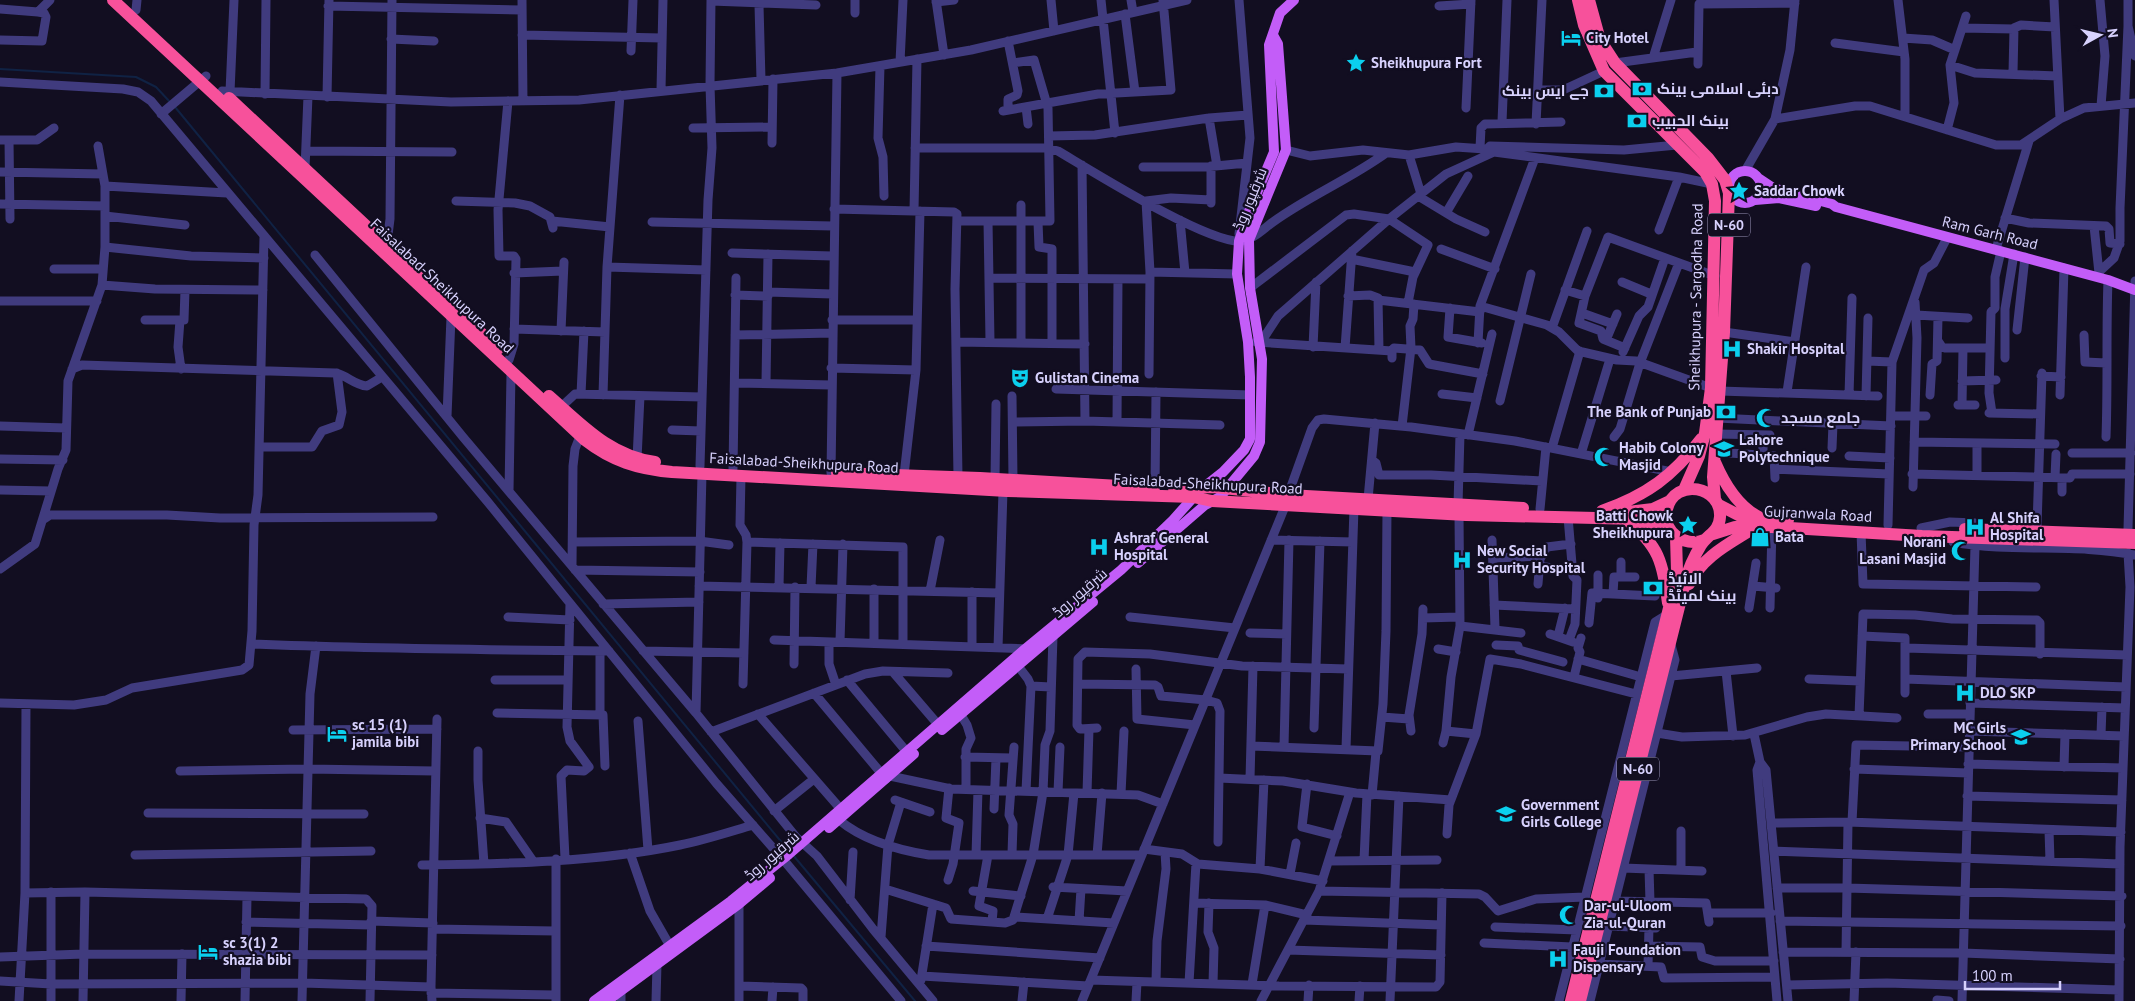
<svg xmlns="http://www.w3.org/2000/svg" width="2135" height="1001" viewBox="0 0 2135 1001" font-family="'PT Sans',Cairo,sans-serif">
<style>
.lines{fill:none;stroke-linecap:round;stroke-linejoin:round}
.stream{stroke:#102244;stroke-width:2}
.minor{stroke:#403b7e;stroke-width:9}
.major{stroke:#c35df8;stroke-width:10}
.highway{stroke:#f7519b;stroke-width:12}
.labels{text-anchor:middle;stroke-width:4.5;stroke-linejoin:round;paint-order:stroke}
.shield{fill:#120e21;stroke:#9c96bb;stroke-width:1}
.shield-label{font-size:14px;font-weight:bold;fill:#d7d1fd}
.poi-label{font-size:15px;font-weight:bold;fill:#d7d1fd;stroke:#120e21;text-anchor:start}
.street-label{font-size:15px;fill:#d7d1fd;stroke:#120e21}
</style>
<rect width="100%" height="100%" fill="#120e21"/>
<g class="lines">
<path class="stream" d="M0,69L136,77L156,87L170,102
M175,107L788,850
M793,855L915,1001"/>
<path class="minor" d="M522,0L523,101
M936,0L944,55
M1051,0L1054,31
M1101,0L1115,133
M1131,0L1133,12
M1239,0L1250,138L1239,234
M1898,0L1905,59V116
M2054,0L2060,119
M2100,0L2105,56L2101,106
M2128,0V26L2135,56
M711,1L816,5
M936,2L954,0
M759,5L761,80
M328,6L522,10
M1439,6L1471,4
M0,9L38,12L44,13L46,17L42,41L0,40
M136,10L137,0
M38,12L50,0
M855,13V0
M1125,14L1135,92
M1962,28L2014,29
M522,35L662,38
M1903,38L1932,40L1955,50
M391,39L434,41
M1008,41L1018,91L1017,95L1008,99V110
M1835,43L1904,52
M631,51L633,0
M1653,58L1671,0
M900,62L903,0
M1615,63L1697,52
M1698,64L1699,4L1795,3
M1950,65L1975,73L2057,76
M880,66L878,138L883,157L884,196
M2013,73L2014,28L2021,25L2055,27
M0,82L123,89L138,92L151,101L487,501L716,783L787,864L901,1001
M661,90L663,0
M1538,90H1563L1604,71
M222,91L451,102L579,100L837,73L971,50L1187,0
M230,92L234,0
M265,94L266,0
M327,97L329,0
M508,101L498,210L499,256H514L516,259L514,344L509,360
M1026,107L1028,124
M1466,108L1471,0
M1003,111L1098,94L1171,90L1163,0
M161,114L206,76
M1209,118L1217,166
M1775,119L1855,106H1870L1996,145H2021L2060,119L2084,108L2135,103
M1502,122L1507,0
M1536,124L1542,0
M693,128L772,127
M1947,130L1954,103L1950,65L1966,16
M1049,136L1095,135L1209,118L1248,115
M0,140H37L54,128
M9,140L10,219
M772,143L773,79
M915,148H1047L1058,151C1092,171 1208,244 1241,241C1253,240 1263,229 1273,222C1309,196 1350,179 1386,153
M1480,148L1481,128L1485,124L1561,122
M1487,149L1490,146L1624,150L1677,145
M1286,150L1310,156L1363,150L1409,155L1421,194
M306,151L452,152
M1409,155L1456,147L1485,149
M1082,165L1085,421
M1211,166V203
M1143,167H1205L1247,163
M305,168L308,96
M1745,171L1775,119L1790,50L1795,0
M0,172L103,174
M105,186L227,193
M1418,196L1456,219L1485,232
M456,201L515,203L530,206L550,217L553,228
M0,204L105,206
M834,209L954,212L957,214L955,289L958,477
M914,211L917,59
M1446,213L1468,176
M105,216L185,225
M2005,218L2029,223L2106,226L2109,229L2110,243L2120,244
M1180,220L1185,273
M552,221L610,227
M958,221H1050L1048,108L1034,60L1013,63
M988,221L990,341
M652,222L833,226
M1038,222L1039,247L1052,249V343
M2094,226L2099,273
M1659,230L1679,177
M387,243L390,219L392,0
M105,247L191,256L264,258
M1441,249L1495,269
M1996,249L2029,141
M732,253L832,256
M315,255L463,437L696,713L796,837L817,856L873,929L933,1001
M1351,259L1415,272
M607,267L706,270
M54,269H103
M1150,272L1237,274
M514,273L563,271
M2098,277L2100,271L2114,258L2120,241V208L2128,26
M989,278L1150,279
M1622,282L1651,294
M102,285L155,289L263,290
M1250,288L1346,215L1354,214L1389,219L1428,245L1413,277L1408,303
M1565,290L1585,296
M768,292L832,294
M735,295L768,296
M1348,296L1370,295L1378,298L1379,350
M1378,300L1480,312
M0,301H97
M1480,306L1547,325L1559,332L1578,351L1617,360L1636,361L1711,388
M1450,308L1448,337L1482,343
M1582,313L1613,324
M1916,315L1968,318
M145,320H184L185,290
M180,320L178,347L181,369
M832,320H917
M1552,328L1587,231
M514,329L605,332
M2017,330L2025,257
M561,331L564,262
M1724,332L1795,342
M735,335L832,333
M2084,335L2085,362L2106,363
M1606,340L1617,314
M1938,341L1942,347L1945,348H1990
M957,342L1085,344
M1021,342V205
M1256,342L1392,351
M1261,342L1278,316L1389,219L1446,174L1494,152L1679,177L1712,184
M1478,343L1480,306L1535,158
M1313,347L1316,282
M1345,348L1352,251
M1625,348L1603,339L1601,331L1579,323L1585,296L1608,237L1715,276
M1623,352L1639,316L1648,307L1665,258
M1392,358V350L1394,348L1420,350L1429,364L1483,374
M2005,358V309L2014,254
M1867,361L1892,362
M831,368L916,370
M72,369L82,365L335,373C347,375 354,385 367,386L382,377
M1149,374L1150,272L1146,201L1171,198L1211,200
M2041,376L2061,377
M1962,381L1996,380
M736,383L831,385
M766,383L768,254
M1056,389L1250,395
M1720,391L1878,396
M1787,392L1806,267
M581,394L584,331
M1442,394L1477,398
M603,395L607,267L620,95
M1849,395L1852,298
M1930,395L1932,364L1937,361L1938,317
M2060,395L2064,268
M1012,396L1013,480
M1866,396L1868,318
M1500,401L1531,274
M1958,405H1975
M1962,405L1963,348
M561,407L575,394L702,397
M1989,413L2040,414
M1992,413L1989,393L1991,312L1995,308V277L2001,251
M447,416L451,317
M1891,416H1926
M1717,418L1891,426
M1013,422L1085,421L1220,425
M1117,422L1118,279
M0,426L66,428
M1402,426L1411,348L1410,326L1413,319L1414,304
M672,430L701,431
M1716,434L1770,435
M1468,435L1492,334
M1614,437L1620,429L1640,363L1679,263
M2106,437C2108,384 2106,333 2108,280
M1914,442L2055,444
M259,447H312L322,431L339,425L342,412L337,373
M1552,448L1580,351
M1832,448L1833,424
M1715,452L1774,456L1775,478
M2072,453H2131
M1581,454L1610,359
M1763,455V435
M1849,456L1890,458
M0,459L63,460
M637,459L640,396
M1372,460L1376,463L1379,475H1431L1542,481
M700,466L708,200L712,148L710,85L711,0
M733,469L736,278
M1775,469L1889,474
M831,473L837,73
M1912,474L2070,478L2072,474H2130
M904,475L916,370L920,211
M1977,475V443
M741,476L740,525L746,535L747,542L743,684
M2055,477L2056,454
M995,479L996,404
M1913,487L1917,338L1915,302
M1155,488L1156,392
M0,490L51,491
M509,491L511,373
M2062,492V478
M1288,495L1312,428L1318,420L1324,419L1411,427L1515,441L1672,472
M1368,499L1375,423
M1458,505L1460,434
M1540,509L1546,447
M1568,517L1573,576L1577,580L1575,624L1569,640
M44,519L50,515H167L220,518L433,517
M1888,525L1892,362L1924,270L1934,263L1947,238
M2037,526L2042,373
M1921,528L1950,522L1975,523
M2128,529L2135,281
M1861,532L1863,584L2036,587
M1271,540L1353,542
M1492,540L1495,628
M573,542L699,541L729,545
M747,542L903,547V644
M1953,542C2013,553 2075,543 2135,555
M1493,558L1541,556
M572,566L573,466L575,449L580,436
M1539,566L1573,571
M0,569L35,544L58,469L66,450L68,381L102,285L105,247V186L98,146
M575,570L700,572
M1621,577V562
M1538,584L1540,559L1547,547L1571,544
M699,586L999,593
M1753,586L1776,588
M779,587L780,543
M811,587L813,544
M930,591L940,540
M1613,594L1614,577H1635
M1598,598V575
M603,604L699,602
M1494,605L1575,609
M1749,608L1756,563
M1770,608L1772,527
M508,617L570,620
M1130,617L1235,628
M1423,618L1459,617
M1589,623L1592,593L1655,596
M1460,626L1521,633
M1250,633L1286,634
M1550,634L1573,642
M1558,636L1565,608
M1862,636L1905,638V693
M774,640L1029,649
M829,642V664L836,685
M840,642L843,544
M874,643V589
M252,644C371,649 489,650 609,651
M1496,645L1518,646L1519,650L1563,662
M972,647V592
M998,648L1003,491
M1906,648L2127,655
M1438,649L1456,652
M600,651V714
M643,651L744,653
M1578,659L1641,677
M794,664L795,587
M1018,666L1028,679L1031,686L1026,791
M1136,669L1137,719L1195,725
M1726,671L1733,736
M893,672L941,728
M1671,676L1757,668
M1574,677L1580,652L1578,648L1581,638
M1809,679L1860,681
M1905,679L2126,687
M495,680H568
M847,680L911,757
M1078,684L1155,685L1158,687L1161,696L1206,700L1217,703L1220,711L1218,842
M1031,686L1051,687
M814,693L886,779
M0,703L74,705L106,700L132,688L242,670L249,665L252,631L254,525L258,495L264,237
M1970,703L2125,708
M497,713L603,715L605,766
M696,713L702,474
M758,714L845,814
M1928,714H1970
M961,715L967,725L971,738L966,749V789
M1859,716L1863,614L1915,615L1952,619L2037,620L2040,623V654
M1382,717L1409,719
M638,721L648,850
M1097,728L1080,729L1077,725L1078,659L1085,652L1150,654L1242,666L1348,669
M1314,728L1320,541
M293,730L437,729
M1411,731L1409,715L1422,634L1423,609
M1446,731L1476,734
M1969,731L2124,736
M711,732L865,674L883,671L948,673
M1657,733L1682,737L1745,735L1807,717L1826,714L1897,718
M1754,734L1760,762L1766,770L1788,1001
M2101,735L2102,707
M1443,743L1446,731L1451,677L1460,626L1459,515
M1251,746L1378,751L1383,704L1386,631L1387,510
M1284,747L1289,540
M1346,749L1354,508
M478,751V780L484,864
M965,757L1012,758
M1760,762L1757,770L1777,1001
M1968,764L2123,768
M2064,767L2065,734
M1854,769L1968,773
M180,771L308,769L435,771
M890,776L951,789L1138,795L1163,804
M1219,778L1283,781L1356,793L1451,800
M1250,779L1253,666
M1307,784L1302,827L1337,836
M1058,792L1060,747
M1087,793L1089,729
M1121,794L1124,731
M1372,795L1376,752
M1967,796L2122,800
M895,800L930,812
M994,809L996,758
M774,811L814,779
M148,813L364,814
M480,818L506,822L533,861
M839,820C863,840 898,850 929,855H1142
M1852,822L1856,745L1969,747
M1771,823L1848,822L2121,832
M2049,830L2050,861
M1447,834L1449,805L1476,734L1490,659L1521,664L1636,694
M1144,849L1182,854L1198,864L1260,869L1323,881
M1774,851L2120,864
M630,853L650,911L670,946
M1012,854L1013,824L1009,815L1014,747
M135,855L371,851
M976,855L978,790
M988,855L979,906L993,911L992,922
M1097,855L1102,793
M565,858L561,776L567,770L584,771L589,767L570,741L567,727L570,603
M1364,860L1367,794
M1329,861L1437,860
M422,865C507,864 598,862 680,845C705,840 729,832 753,825
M1623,868L1702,871
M1260,869L1264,780
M1649,869L1650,902
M1681,870V831
M1290,874L1296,843
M948,880L953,864L959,823L946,818L949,788
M1053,887L1127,891
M1777,888H1847L2122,896
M885,889L946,908L951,919L1005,923L1013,920L1033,855L1043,792L1045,745L1050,731L1053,636
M973,891L1021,896
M1319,891L1479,894L1485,897L1498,911L1536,899L1585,897
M51,892V1001
M25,893L85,892L366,899L372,906L370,1001
M850,900L853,852
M1615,901L1706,903L1709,922
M1194,903L1265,905L1307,915
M1209,903L1208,932L1214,948L1213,984
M739,904V1001
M1709,913H1771
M1015,917L1114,923
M1047,919L1068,855L1074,793
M1304,920L1441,925
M371,921L433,923
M1079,921L1081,889
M1780,921L2121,926
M246,922L371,925
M1609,926L1656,928
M1495,927L1577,930
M433,929L555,931
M881,937L888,845L901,802
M1484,943L1572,947
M926,946L1100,958
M1648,946L1700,947L1702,957L1715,961H1774
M1288,950L1441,955
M1783,952L1963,953L2120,959
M1846,952L1848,822
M0,957L84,954L432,955
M1599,964L1661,967L1664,978L1775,977
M1648,966L1649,927
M922,976L1088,986
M921,980L933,904
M1091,980L1279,986L1436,987L1440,982L1442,893
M0,981L51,984L303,983L431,987
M1156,982L1157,941L1166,869L1165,852
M1189,983L1196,863
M1252,984L1265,905
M1787,985L1887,983L2119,990
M740,986L801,988L803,990V1001
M621,991V1001
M431,993L555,995
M1937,1000L1949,1001
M19,1001L25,893L26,704
M83,1001L85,892
M181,1001L182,954
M245,1001L247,897
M302,1001L310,694L316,646
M432,1001L431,987L437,719
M556,1001V859
M656,1001L657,964
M772,1001L773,987
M1022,1001L1024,982
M1082,1001L1286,504
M1136,1001L1137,982
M1261,1001L1319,891L1350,792
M1308,1001L1309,985
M1359,1001L1360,986
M1390,1001L1399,796
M1559,1001L1655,622L1668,614
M1590,1001L1675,660L1671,645
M1854,1001L1856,952
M1962,1001L1975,546
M2119,1001L2120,847L2130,587L2128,553"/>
<path class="major" d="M1729 187a16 16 0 1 1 32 0a16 16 0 1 1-32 0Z
M1758,178L1773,188L1832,204L1836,207L2108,280L2135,290
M1755,200L1779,198L1816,206
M1138,563L1205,505L1220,497L1254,456L1260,442L1262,359L1250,288L1249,240L1286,150L1278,44L1273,35
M942,730L1093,602
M829,828L914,754
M594,1001L731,901L789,854L1025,649L1121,570L1173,520L1199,491L1223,472L1244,450L1250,439V377L1248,342L1237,274L1239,241L1248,214L1274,152L1269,45L1280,13L1294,0
M607,1001L739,904L770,878"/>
<path class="highway" d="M113,0L585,440C612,461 638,469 672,472L1007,491L1193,497L1212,501L1466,515L1637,519L1670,530
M1578,0L1584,25L1604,71L1705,172L1712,184L1715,201L1711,388L1705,433L1699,456L1684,490
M1589,0L1600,40L1615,63L1708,158L1725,180L1729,193L1724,332L1713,477L1715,499
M229,98L498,349
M549,396C582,425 610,456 655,462
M1715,462C1724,483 1737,506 1759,517
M837,473L980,478L1154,488
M1174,488L1214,487L1288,495L1523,508
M1719,505L1744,518L1788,520
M1602,511C1647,495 1673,476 1701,439
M1628,512L1653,509L1670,501
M1626,519C1660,547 1662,561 1668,603
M1965,529L2135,535
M1713,534L1735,527H1772L1922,536L2135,543
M1689,584C1703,556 1729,544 1754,528
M1571,1001L1673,592L1677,571L1676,537
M1580,1001L1686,579C1689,567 1695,555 1701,545C1708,534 1719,532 1720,517C1722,486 1675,477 1667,509C1661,531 1684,548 1704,540"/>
</g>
<defs>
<symbol id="hotel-bare" viewBox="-9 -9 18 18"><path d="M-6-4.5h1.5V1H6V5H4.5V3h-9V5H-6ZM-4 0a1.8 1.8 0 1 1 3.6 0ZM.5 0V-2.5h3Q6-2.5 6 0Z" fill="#0bcfee" stroke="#120e21" stroke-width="2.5" paint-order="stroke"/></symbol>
<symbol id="sight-bare" viewBox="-9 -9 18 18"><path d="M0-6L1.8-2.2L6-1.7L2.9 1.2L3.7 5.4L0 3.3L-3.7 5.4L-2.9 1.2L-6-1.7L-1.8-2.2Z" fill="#0bcfee" stroke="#120e21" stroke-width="2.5" paint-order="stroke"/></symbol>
<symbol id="bank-bare" viewBox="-9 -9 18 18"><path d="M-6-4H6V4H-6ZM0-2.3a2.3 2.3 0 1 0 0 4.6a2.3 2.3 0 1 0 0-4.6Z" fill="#0bcfee" stroke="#120e21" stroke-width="2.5" paint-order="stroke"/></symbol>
<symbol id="hospital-bare" viewBox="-9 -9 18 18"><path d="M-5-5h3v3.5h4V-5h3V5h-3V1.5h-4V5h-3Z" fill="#0bcfee" stroke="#120e21" stroke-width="2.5" paint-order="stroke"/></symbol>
<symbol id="theatre-bare" viewBox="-9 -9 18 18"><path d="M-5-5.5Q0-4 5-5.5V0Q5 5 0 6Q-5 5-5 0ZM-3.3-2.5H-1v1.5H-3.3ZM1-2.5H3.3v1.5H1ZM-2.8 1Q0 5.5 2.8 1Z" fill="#0bcfee" stroke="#120e21" stroke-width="2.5" paint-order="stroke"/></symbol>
<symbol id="mosque-bare" viewBox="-9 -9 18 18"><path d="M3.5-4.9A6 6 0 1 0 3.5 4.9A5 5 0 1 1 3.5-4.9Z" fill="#0bcfee" stroke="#120e21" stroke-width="2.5" paint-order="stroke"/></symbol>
<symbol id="university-bare" viewBox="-9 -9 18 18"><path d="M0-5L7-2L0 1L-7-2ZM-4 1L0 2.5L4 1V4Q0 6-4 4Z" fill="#0bcfee" stroke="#120e21" stroke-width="2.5" paint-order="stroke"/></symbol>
<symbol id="shop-bare" viewBox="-9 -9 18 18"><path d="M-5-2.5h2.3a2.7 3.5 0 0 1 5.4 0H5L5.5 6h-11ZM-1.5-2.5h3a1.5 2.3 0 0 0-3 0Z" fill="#0bcfee" stroke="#120e21" stroke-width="2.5" paint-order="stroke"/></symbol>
<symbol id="school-bare" viewBox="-9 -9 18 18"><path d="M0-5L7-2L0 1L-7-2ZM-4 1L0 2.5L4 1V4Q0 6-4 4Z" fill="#0bcfee" stroke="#120e21" stroke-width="2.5" paint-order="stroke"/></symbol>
</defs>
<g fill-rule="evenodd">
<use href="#hotel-bare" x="1557" y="24" width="28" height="28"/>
<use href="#sight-bare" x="1342" y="49" width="28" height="28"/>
<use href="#bank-bare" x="1628" y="75" width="28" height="28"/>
<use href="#bank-bare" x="1590" y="77" width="28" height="28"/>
<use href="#bank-bare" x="1623" y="107" width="28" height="28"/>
<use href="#sight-bare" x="1725" y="177" width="28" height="28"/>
<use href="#hospital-bare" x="1718" y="335" width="28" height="28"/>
<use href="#theatre-bare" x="1006" y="364" width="28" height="28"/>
<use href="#bank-bare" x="1712" y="398" width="28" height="28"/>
<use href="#mosque-bare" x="1752" y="404" width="28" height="28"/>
<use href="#university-bare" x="1710" y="435" width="28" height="28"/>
<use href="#mosque-bare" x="1590" y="443" width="28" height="28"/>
<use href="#sight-bare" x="1674" y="511" width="28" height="28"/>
<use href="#hospital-bare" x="1961" y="513" width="28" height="28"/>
<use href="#shop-bare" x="1746" y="523" width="28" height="28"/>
<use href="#hospital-bare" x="1085" y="533" width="28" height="28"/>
<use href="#mosque-bare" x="1947" y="537" width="28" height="28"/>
<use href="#hospital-bare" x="1448" y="546" width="28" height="28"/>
<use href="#bank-bare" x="1639" y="574" width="28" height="28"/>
<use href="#hospital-bare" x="1951" y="679" width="28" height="28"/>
<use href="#hotel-bare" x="323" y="720" width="28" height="28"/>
<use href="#school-bare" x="2007" y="723" width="28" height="28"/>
<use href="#university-bare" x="1492" y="800" width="28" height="28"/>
<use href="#mosque-bare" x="1555" y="901" width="28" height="28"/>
<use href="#hotel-bare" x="194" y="938" width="28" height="28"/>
<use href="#hospital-bare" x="1544" y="945" width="28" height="28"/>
</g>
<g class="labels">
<g class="shield">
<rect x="1708" y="213.5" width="42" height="23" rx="4"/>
<rect x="1617" y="757.5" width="42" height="23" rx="4"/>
</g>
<g class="shield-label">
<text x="1729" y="230">N-60</text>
<text x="1638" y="774">N-60</text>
</g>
<g class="poi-label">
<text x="1586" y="43">City Hotel</text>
<text x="1371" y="68">Sheikhupura Fort</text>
<text x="1657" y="94">دبئی اسلامی بینک</text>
<text x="1589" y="96" text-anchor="end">جے ایس بینک</text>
<text x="1652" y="126">بينک الحبيب</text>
<text x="1754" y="196">Saddar Chowk</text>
<text x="1747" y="354">Shakir Hospital</text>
<text x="1035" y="383">Gulistan Cinema</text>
<text x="1711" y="417" text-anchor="end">The Bank of Punjab</text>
<text x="1781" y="423">جامع مسجد</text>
<text x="1739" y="445">Lahore<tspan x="1739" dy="17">Polytechnique</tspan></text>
<text x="1619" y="453">Habib Colony<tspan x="1619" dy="17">Masjid</tspan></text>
<text x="1673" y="521" text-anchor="end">Batti Chowk<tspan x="1673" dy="17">Sheikhupura</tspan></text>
<text x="1990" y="523">Al Shifa<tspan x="1990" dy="17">Hospital</tspan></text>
<text x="1775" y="542">Bata</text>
<text x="1114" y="543">Ashraf General<tspan x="1114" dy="17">Hospital</tspan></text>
<text x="1946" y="547" text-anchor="end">Norani<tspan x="1946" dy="17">Lasani Masjid</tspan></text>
<text x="1477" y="556">New Social<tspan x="1477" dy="17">Security Hospital</tspan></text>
<text x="1668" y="584">الائیڈ<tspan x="1668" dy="17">بینک لمیٹڈ</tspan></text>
<text x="1980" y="698">DLO SKP</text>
<text x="352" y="730">sc 15 (1)<tspan x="352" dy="17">jamila bibi</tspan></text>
<text x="2006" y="733" text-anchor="end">MC Girls<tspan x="2006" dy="17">Primary School</tspan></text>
<text x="1521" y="810">Government<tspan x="1521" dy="17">Girls College</tspan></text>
<text x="1584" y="911">Dar-ul-Uloom<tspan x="1584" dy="17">Zia-ul-Quran</tspan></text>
<text x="223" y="948">sc 3(1) 2<tspan x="223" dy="17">shazia bibi</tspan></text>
<text x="1573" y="955">Fauji Foundation<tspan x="1573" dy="17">Dispensary</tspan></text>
</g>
<g class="street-label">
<text transform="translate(1250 199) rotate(-68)" y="5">شرقپور روڈ</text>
<text transform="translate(1990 233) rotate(14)" y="5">Ram Garh Road</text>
<text transform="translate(442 286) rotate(43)" y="5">Faisalabad-Sheikhupura Road</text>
<text transform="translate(1696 297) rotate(-89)" y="5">Sheikhupura - Sargodha Road</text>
<text transform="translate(804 463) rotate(3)" y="5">Faisalabad-Sheikhupura Road</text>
<text transform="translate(1208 484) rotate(3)" y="5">Faisalabad-Sheikhupura Road</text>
<text transform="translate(1818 514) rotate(3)" y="5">Gujranwala Road</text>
<text transform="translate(1080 593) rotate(-41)" y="5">شرقپور روڈ</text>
<text transform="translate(772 856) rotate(-41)" y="5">شرقپور روڈ</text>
</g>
</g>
<g transform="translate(2100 35) rotate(82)" stroke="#120e21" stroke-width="4" paint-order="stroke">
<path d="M0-4L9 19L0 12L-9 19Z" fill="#d7d1fd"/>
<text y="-8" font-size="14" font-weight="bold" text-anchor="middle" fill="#d7d1fd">N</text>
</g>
<path d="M1965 981v8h95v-8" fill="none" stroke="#d7d1fd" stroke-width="2.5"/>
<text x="1972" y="981" font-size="15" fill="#d7d1fd" stroke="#120e21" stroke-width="4" paint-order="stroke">100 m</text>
</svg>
